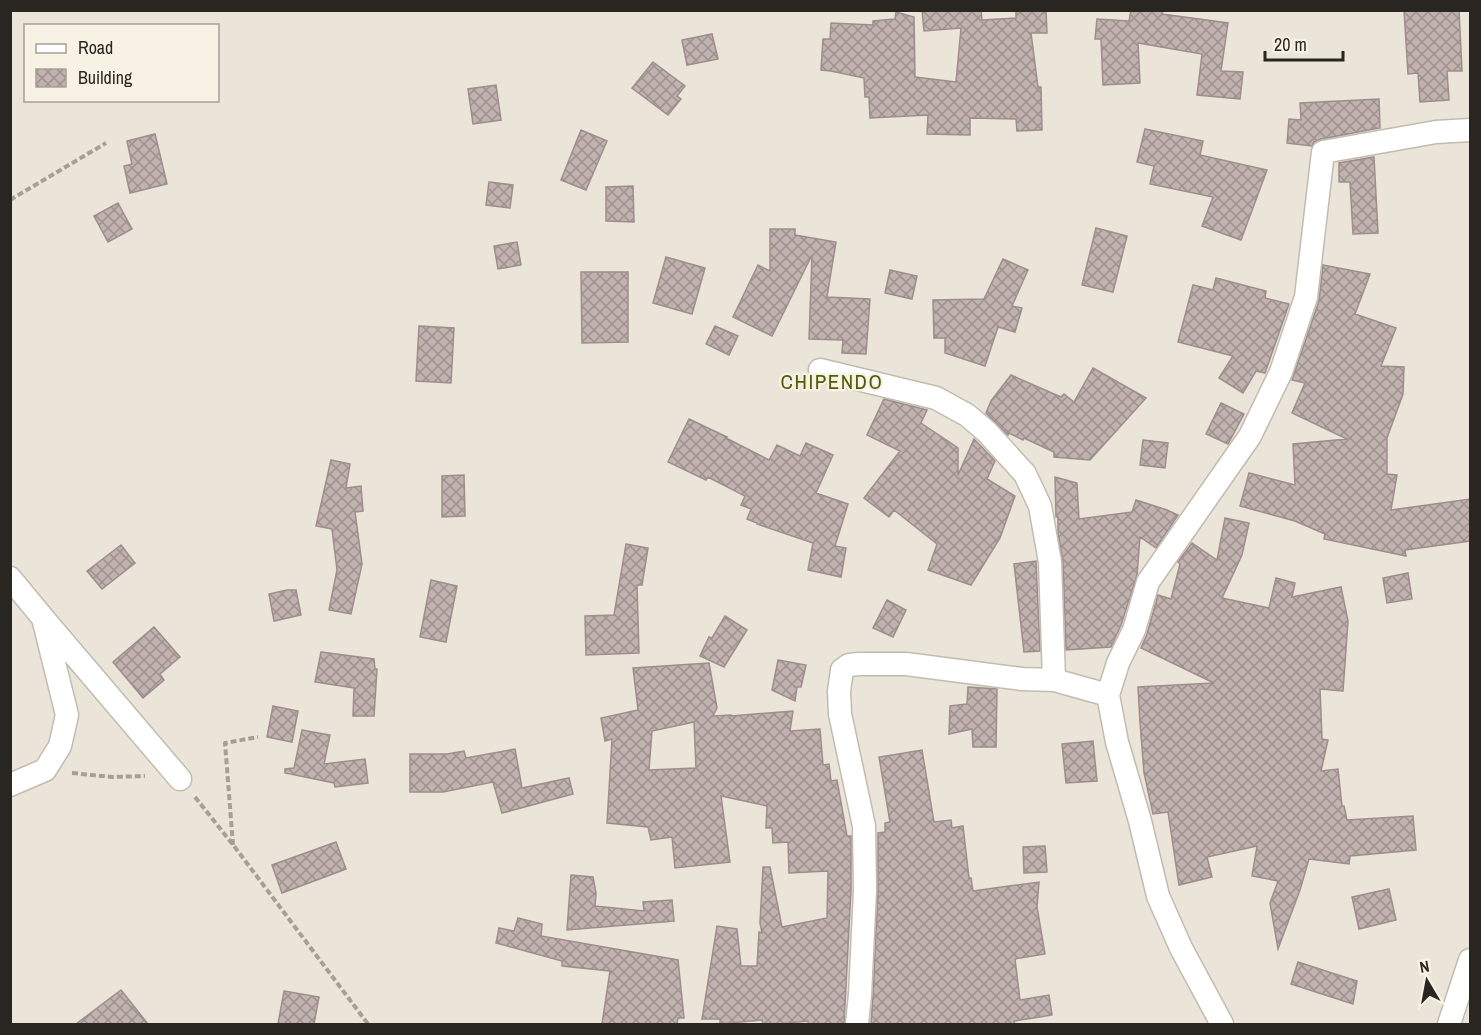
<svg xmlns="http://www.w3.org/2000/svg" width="1481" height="1035" viewBox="0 0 1481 1035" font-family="'Archivo Narrow',sans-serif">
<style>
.building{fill:url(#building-cross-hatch);stroke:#9d8e8c;stroke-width:1.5;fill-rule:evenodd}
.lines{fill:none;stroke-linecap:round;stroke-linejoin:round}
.minor-casing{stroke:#c2bcb0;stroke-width:25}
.path{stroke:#a59f96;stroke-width:4;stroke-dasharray:6 3;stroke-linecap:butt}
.minor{stroke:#fff;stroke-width:22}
.labels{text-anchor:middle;stroke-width:4.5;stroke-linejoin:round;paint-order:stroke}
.quarter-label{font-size:21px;letter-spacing:1.5px;fill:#515c08;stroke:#f8f2e5}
</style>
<defs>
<pattern id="building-cross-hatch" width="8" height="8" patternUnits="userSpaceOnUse" patternTransform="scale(1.5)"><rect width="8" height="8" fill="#c1b2b0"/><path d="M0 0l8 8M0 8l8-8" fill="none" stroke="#9d918f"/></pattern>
</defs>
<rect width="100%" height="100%" fill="#ebe4d8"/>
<path class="building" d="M922,10H981L982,20L1016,18V10H1046L1047,33H1031L1038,87H1041L1042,130L1017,131L1016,119L970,118V135L927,134L928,115L870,118L869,97H865L864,78L831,71L821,70L823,39H830L831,23L873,25V21L895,19L896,12L914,17L915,77L956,82L961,28L924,31Z
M1131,10H1163L1162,14L1228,23L1221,71L1243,72L1240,99L1197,95L1202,54L1138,43L1140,83L1103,85L1101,39H1095L1097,19L1129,21Z
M1404,10H1459L1462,71H1447L1449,100L1420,102L1418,73L1408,74Z
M712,34L718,59L687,65L682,40Z
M653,62L685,86L677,96L681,99L668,115L632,88Z
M496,85L501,120L473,124L468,89Z
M1379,99L1380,128L1321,139L1314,142L1312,146L1287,143L1289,119L1301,120L1300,103Z
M1145,129L1203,141L1200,155L1267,170L1241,240L1202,226L1213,197L1150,184L1154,166L1137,162Z
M581,130L607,141L586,190L561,180Z
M155,134L167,184L130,193L124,166L132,164L127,141Z
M1374,157L1378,233L1353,234L1350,182H1339V163Z
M489,182L513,185L510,208L486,205Z
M633,186L634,222L606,221V187Z
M118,203L132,229L108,242L94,216Z
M1096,228L1127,236L1113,292L1082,285Z
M770,229H795V235L836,242L827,297L870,299L866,354L842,353L843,340L809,339L812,255L772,336L733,317L758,265L770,271Z
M517,242L521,265L498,269L494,246Z
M666,257L705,268L692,314L653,303Z
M1003,259L1028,270L1012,306L1022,308L1015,332L998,327L985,366L945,353V338H934L933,300L984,299Z
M1323,265L1370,274L1355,314L1396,328L1381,366L1404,367L1403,394L1387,438V474L1397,475L1391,510L1470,499V541L1405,550L1406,556L1324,539L1325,534L1295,521L1240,506L1249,473L1295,485L1293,444L1347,439L1292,413L1305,383L1292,380L1319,301Z
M890,270L917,276L912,299L885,293Z
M581,272H628V342L582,343Z
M1216,278L1266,291L1265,298L1289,304L1265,373L1256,371L1243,393L1219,378L1233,356L1178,342L1193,285L1213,290Z
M419,326L454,328L451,383L416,381Z
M715,326L738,336L729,355L706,344Z
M1093,368L1146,398L1090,460L1054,457V452L1024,438L1023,440L1009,433L1008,435L986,413L991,401L1011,375L1061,397L1064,394L1074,402Z
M884,399L927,410L921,423L958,448V475L974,439L995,461L987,479L1015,496L1000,538L971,585L928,570L937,544L894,510L889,517L864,498L900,451L867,435Z
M1221,403L1244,414L1228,444L1206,434Z
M689,419L727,437L726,438L769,460L777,445L800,456L806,443L833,455L816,493L848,504L835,546L846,548L841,577L808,570L813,543L757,524V523L747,519L751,509L741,505L745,496L708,477L706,480L668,462Z
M1143,440L1168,443L1165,468L1140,465Z
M331,460L350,464L346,488L361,486L363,511L355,512L362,564L351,614L329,610L337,570L332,529L316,526Z
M464,475L465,516L442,517V476Z
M1055,477L1077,483L1079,519L1132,512L1136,500L1167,510L1178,515L1156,548L1140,537L1137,575L1121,625L1111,647L1066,650L1063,561L1058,533V517H1056Z
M1225,518L1249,523L1242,555L1222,598L1269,608L1276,578L1295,583L1292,597L1341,587L1348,621L1343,691L1320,689L1322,739L1328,740L1321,771L1338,769L1342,806H1344L1347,820L1413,816L1416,850L1350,856L1349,864L1309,859L1300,890L1278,949L1270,903L1278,881L1252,876L1257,846L1207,857L1212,877L1179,885L1168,812L1153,814L1144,773L1140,722L1138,687L1214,683L1141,648L1147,634L1158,595L1171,599L1180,564L1178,562L1192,543L1217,560Z
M626,544L648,548L642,585H637L639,653L586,655L585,616L614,615Z
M121,545L135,563L102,589L87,571Z
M1036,561L1040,651L1024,652L1014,564Z
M1408,573L1412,599L1387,603L1383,578Z
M431,580L457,586L446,642L420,637Z
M287,590H296L301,615L274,621L269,594Z
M887,600L906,610L893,637L873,628Z
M725,616L747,630L724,667L700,656L709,637L712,638Z
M154,627L180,657L160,674L164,680L143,698L113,662Z
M321,652L374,659L375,669H377L374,716H353L354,688L315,682Z
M778,660L806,665L801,687H797L795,701L772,690Z
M709,663L717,708L713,716L731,715V716L793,711L790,731L820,729L823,765L829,764L831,781L837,780L847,836H851V890L844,1024H808V1021L779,1024H763L762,1020L720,1024V1019H702L717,926L737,929L741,966H757L759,932L762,933L760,923L763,867H770L782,927L827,918L828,871L789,873L788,842L773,843L772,828H766L767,806L721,796L730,862L675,868L672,837L651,840L648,827L607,823L612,739L605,741L601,718L638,710L633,668ZM694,722L696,768L649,770L652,731Z
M968,687L997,689L996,747H973L972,729L949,734L950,706L967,704Z
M273,706L298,711L292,742L267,737Z
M302,730L330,735L324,764L365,759L368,783L335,787L334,783L285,773V769L294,768Z
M1093,741L1097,781L1066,783L1062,744Z
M515,749L522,788L569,778L573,794L502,813L493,782L443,792H410V754H447L464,751L466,758Z
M922,750L934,822L951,820L952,828L963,826L969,878H971L973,891L1039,882L1037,907L1045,954L1015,959L1020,1000L1049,995L1052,1015L1014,1021L1015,1024H871L873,996L878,891V833L885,832V823L890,822L879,757Z
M336,842L346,869L282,893L272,865Z
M1045,846L1047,872L1024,873L1023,847Z
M571,875L593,877L596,893L595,906L644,911L643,902L672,900L674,921L567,930Z
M1389,889L1396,920L1359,929L1352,897Z
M518,918L542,924L541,936L678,960L684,1018H678L677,1024H602L610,971L562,966V961L496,943L499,928L514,931Z
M1298,962L1357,981L1353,1004L1291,984Z
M121,990L148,1024H76Z
M284,991L319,997L314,1024H278Z"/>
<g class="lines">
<defs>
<path id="minor" d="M820,370L936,398L967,415L987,432L1025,474L1040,506L1050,562L1054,680
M10,578L43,618L180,779
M10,785L45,770L60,746L67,715L44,622
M857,1024L860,995L865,890L864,826L840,714L839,691L842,670L849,665L859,664H906L1022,679L1054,680L1108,695
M1222,1024L1181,948L1158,896L1140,821L1117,742L1108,695L1118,663L1134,630L1148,582L1250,436L1281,372L1306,297L1323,152L1436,132L1470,130
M1449,1024L1470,960"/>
</defs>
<use href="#minor" class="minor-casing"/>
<path class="path" d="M10,200L106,143
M72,773L112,777L145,776
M195,797L234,846L368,1024
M233,845L225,743L258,737"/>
<use href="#minor" class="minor"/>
</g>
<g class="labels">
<g class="quarter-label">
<text x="832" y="389">CHIPENDO</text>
</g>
</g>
<rect width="1481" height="1035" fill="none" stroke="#292622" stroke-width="24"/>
<rect x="24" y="24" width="195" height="78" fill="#f8f2e5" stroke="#a5a097" stroke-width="1.5"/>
<rect x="36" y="44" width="30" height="9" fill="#ffffff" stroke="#a5a097" stroke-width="1.5"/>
<text x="78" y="54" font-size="18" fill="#292622">Road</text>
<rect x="36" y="69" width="30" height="18" fill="url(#building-cross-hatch)" stroke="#a5a097" stroke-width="1.5"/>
<text x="78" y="84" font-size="18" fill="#292622">Building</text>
<g transform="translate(1427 981) rotate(350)" stroke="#f8f2e5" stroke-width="4.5" paint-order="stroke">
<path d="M0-4.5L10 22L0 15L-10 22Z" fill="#292622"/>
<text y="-9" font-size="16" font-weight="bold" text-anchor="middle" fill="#292622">N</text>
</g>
<path d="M1265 51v9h78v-9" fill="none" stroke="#292622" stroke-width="3"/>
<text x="1274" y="51" font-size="18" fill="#292622" stroke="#f8f2e5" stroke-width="4.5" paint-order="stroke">20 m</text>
</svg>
